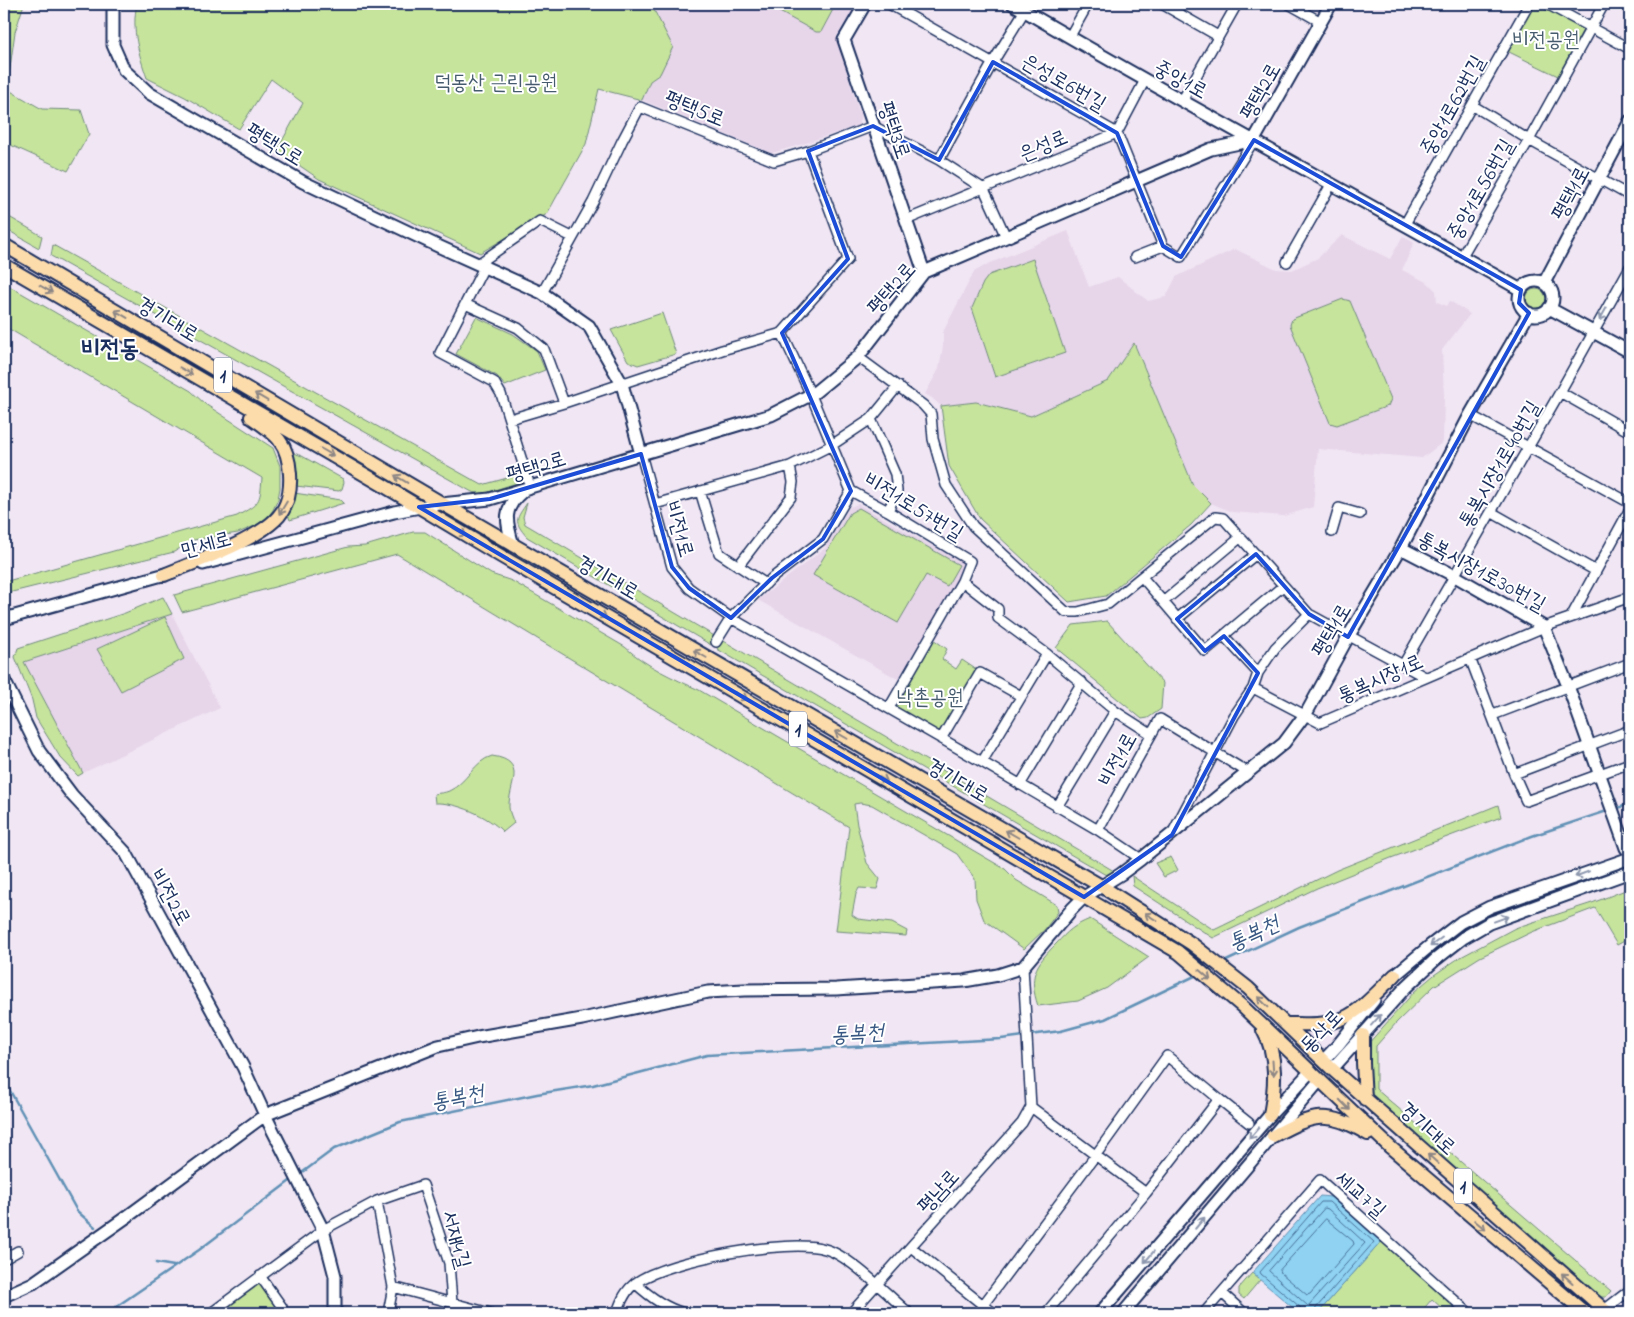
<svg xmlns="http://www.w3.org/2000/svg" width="1634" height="1317" viewBox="0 0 1634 1317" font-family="'Indie Flower','Poor Story',sans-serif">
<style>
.built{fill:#e7d5ea}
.green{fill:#c6e49c;stroke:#708a7d}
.water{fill:#8fd2f1;stroke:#6191b6}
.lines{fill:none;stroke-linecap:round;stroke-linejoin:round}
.shore{stroke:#497099;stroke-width:1}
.stream{stroke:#6191b6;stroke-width:2.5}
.street-casing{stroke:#1b2f5e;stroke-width:12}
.secondary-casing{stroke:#1b2f5e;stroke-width:15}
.primary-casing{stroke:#1b2f5e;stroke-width:16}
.street{stroke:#fff;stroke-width:9}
.secondary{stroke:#fff;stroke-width:11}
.primary{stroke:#fddcac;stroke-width:12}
.oneway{stroke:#8c8685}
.oneway2{stroke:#8d97ae}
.marked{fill:none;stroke:#1d4ed8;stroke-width:4;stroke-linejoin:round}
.labels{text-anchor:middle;stroke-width:4;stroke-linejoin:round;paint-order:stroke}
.shield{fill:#fff;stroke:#5f6d8e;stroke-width:1}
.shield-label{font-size:20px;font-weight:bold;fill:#1b2f5e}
.park-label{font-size:21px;fill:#465c6e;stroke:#fff}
.street-label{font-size:21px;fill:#1b2f5e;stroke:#fff}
.water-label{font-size:22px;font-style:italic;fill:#385883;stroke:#fff}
.quarter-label{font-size:24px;font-weight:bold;fill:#1b2f5e;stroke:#fff}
</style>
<rect width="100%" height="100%" fill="#f1e6f3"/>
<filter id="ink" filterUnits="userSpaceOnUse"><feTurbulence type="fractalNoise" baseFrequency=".02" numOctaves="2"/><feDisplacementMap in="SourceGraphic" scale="10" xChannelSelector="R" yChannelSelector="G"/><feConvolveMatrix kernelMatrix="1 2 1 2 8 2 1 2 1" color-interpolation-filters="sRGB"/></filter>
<g filter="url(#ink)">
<path class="built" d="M651,4H857L836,37L861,118L859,125L806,143L772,153L642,100L650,81L660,74L658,15Z
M1068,231L1089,287L1118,277L1148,301L1166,297L1176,277L1235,249L1276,269L1292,270L1318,258L1342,235L1390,259L1403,236L1414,243L1402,270L1428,283L1436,291L1437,302L1447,306L1450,301L1470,314L1442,350L1444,396L1443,442L1422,458L1318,449L1313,507L1284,516L1232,512L1211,503L1193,485L1134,343L1108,381L1031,416L976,402L941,406L932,398L925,394L939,369L943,346V332L974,272L988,264Z
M858,504L962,563L960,574L898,679L758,600L825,548L850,507Z
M172,614L220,708L83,773L24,662Z"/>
<path class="green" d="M4,4H24L15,32L7,89L42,109L81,110L89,134L68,171L4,142Z
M137,4H651L673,47L660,74L650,81L642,100L599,89L586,144L547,214L480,253L319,179L277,150L303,103L271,79L239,129L185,97L147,78C139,55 131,29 137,4Z
M765,4H836L821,32H816Z
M1531,4H1540L1584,28L1558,76L1507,51Z
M4,214L42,236L39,248L4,228Z
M53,245L482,485L518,475L520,482L482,494L472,492L51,256Z
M1033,259L1065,353L995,377L972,308L983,283L989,275Z
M4,283L191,391L205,404L273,448L280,466V488L278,499L273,510L264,522L238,533L193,540L174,552L4,594V582L237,516C260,503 260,503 262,478L4,326Z
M1526 299a10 10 0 1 1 20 0a10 10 0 1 1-20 0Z
M1343,299L1350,301L1391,399L1388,406L1337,425L1330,423L1290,325L1292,319Z
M662,313L676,354L638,365L628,361L611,330Z
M476,317L513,334L537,351L545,370L505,386L497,376L456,354Z
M1134,343L1193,485L1211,503L1191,525L1106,596L1069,602L980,519L949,466L941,406L976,402L1031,416L1108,381Z
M294,453L302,456L343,479L344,482L342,489L339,491L296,486L293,458Z
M294,493L341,500L344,503L290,520L288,515L293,501Z
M527,503L523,517L525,524L716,637L711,645L527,537C513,521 516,519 527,503Z
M859,508L959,565L947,586L926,575L898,623L813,575L850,513Z
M413,532H425L491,574L512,581L625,647C647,667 673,678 699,690L1005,869L1016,880L1057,905L1058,912L1045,929L1024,949L984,920L976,899L975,879L957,854L872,805L860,803L854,804L857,825L867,863L880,879L877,889L859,888L856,894L852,915L858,919L892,923L907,931L906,936L836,931L849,827L397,554L182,612L174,595L348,547L365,546Z
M163,597L172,614L24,662L83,773L78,776L60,757L36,718L32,700L15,657L18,648L125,613Z
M165,617L184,659L121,691L97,649Z
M1107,621L1163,683L1161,709L1148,718L1142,719L1056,648L1073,625Z
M933,639L947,649L942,659L956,669L962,660L977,670L943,731L936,733L894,708V704Z
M722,640L1114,871L1106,875L717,649Z
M492,756C529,761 508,786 509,807C509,812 512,818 514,823L503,832C489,816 455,802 435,803L434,794C438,793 445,793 449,791C467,783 474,761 492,756Z
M1498,805L1501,817L1391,858L1317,888L1213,938L1133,886L1132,876L1214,930L1337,870Z
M1171,857L1178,870L1164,877L1155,863Z
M1628,889L1630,890V938L1617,945L1595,908L1532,932L1480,957L1434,986L1397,1022L1376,1046V1089L1611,1291L1606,1297H1600L1487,1201L1369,1095L1367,1045L1415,991L1434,975L1459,958L1515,928L1592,903Z
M1090,919L1149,957L1107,988L1078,1001L1038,1006C1028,976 1035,965 1056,944C1068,931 1073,926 1090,919Z
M1382,1241L1452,1304L1453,1311L1451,1313H1447L1432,1299L1420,1313H1318Z
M1252,1273L1260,1280L1244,1299L1239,1295V1288Z
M260,1276L283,1313H211Z"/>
<path class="water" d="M1320,1196L1331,1197L1382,1241L1318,1313H1299L1252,1273Z"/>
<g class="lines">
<path class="shore" d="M1325,1208L1328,1209L1365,1243L1308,1306L1269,1271Z
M1326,1219L1353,1241L1354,1244L1310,1294L1307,1295L1281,1273L1280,1270Z
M1302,1313L1300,1307L1261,1274L1260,1272L1321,1202H1329L1374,1242L1316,1308L1315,1313"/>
<path class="stream" d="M1615,809L1630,804
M1222,963L1299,927L1532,836L1610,810
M1029,1035L1061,1031L1105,1019L1199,974
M4,1080L77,1211L95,1227
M299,1175L334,1149L400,1122L537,1094L593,1085L707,1055L1001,1039L1024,1036
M156,1263L174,1266
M107,1313L199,1250L294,1178"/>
<defs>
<path id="street" d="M889,4L1117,133L1163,246L1181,257L1254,140
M1162,4L1218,36
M1289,4L1321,22
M1547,4L1630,49
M1070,36L1088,4
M1182,101L1237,4
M1472,105L1529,140L1630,196
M939,160L993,62L1025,10
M906,220L1117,133L1145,80
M1405,224L1529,4
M1462,256L1529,140L1604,4
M1135,257L1163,246
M1287,262L1332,183
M478,264L540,221L572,237
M484,267L440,353L494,382L501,394L530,486
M542,293L593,202L622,141L640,107L774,161L808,151L873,126L939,160L984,189L1006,237
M465,304L518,328L544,349L564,403
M782,333L811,395L851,491L888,511L970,561L962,581L889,708
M858,357L923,405L931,414L933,439L946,485L973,526L1066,612H1078L1108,604L1215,517L1223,518L1309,614L1425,677
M1560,392L1630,432
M1470,415L1630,503
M510,419L564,403L722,350L782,333L848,259L808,151
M871,419L895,474L897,491L888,511
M641,454L672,567L689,588L731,618L982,762L1098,830L1141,859
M700,491L719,553L766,584
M655,504L790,466L832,445L871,419L898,386
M1491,512L1596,571
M1332,532L1339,508L1360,514
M739,565L791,497L793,482L790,466
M1142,577L1205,651L1283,586
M962,581L998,609V618L1047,654L1115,711L1151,734
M1163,602L1241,537
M1571,617L1630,509
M1177,619L1256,554
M1224,636L1258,673
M716,642L731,618L754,595L772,578L823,539L851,491
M1470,658L1514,774
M1403,665L1560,392L1630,267
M1253,688L1320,723L1544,627L1630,597
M1493,715L1630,663
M1630,730L1514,774L1526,801L1630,763
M941,739L980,673L1021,696
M982,762L1047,654
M1020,785L1082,682
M1057,807L1115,711
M1098,830L1160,719L1249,773
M1174,830L1234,716L1253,688L1258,673L1275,648L1309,614
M1031,1107L1146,1193L1219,1099L1249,1123
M377,1201L393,1287L388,1313
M911,1247L983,1305
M4,1259L18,1251
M260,1276L282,1307L283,1313
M635,1283C650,1297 665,1308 684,1313
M393,1287L490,1313
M1222,1293L1244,1313
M1604,1310L1630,1290
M211,1313L323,1230L377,1201L423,1185L449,1263L452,1303
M617,1313C621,1301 626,1289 637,1282C668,1260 789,1238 825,1249C849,1255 889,1296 909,1313
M851,1313L1022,1123L1031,1107L1023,967
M994,1313L983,1305L1095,1156L1167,1056L1219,1099
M1046,1313L1146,1193
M1204,1313L1320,1180L1469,1313"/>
<path id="secondary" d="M113,4V45L124,70L149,93L303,182L440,247L542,293L589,326L622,384L641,454
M865,4L844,40L924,272
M1013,4C1181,103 1352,194 1521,290
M1519 298a17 17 0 1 1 34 0a17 17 0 1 1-34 0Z
M1544,283L1630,121
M1549,308L1630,352
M513,545C506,521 502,508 523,491
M1401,548L1455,576L1544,627L1568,686L1626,848L1630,852
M203,564L394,512L431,505L490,499L771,415L814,393L858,357L924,272L1211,149L1254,140L1331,4
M4,619L173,572
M4,680L39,751L72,795L126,853L243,1067L265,1115L323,1230L335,1276V1313
M1389,982L1395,975L1431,945L1461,922L1490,907L1630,858
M1324,1060L1338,1045L1374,1000
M1332,1069L1405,988L1435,960L1463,938L1489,923L1630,872
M4,1296L33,1283L128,1216L265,1115L438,1046L478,1037L582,1019L708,992L744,990L836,989L964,981L998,975L1023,967L1072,909L1084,897L1121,874L1141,859L1284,743L1307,712L1348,637L1401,548L1470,415L1529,313
M1100,1313L1270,1115L1311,1071
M1123,1313L1320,1080"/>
<path id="primary" d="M4,245L443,504L1101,886L1192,944L1248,988L1332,1069L1608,1313
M4,265L381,484L499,555L1178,952L1244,1008L1390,1147L1585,1313
M164,575C195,562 252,542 275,520C288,508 291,491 290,474C288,442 276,434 251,417
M1286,1024C1305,1024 1326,1026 1344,1018C1362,1010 1380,989 1395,975
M1263,1030C1278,1056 1275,1087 1270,1115
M1363,1035V1063L1365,1099
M1273,1136C1314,1114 1327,1110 1368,1134"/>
</defs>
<use href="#street" class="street-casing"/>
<use href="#secondary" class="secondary-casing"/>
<use href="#primary" class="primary-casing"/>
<use href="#street" class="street"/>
<use href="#secondary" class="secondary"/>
<use href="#primary" class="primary"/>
</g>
<defs><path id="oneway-shaft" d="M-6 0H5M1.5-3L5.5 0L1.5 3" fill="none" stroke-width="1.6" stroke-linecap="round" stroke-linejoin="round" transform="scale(1.25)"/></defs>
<g class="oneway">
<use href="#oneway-shaft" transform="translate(46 289) rotate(30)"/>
<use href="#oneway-shaft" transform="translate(121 314) rotate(-149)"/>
<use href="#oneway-shaft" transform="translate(186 371) rotate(30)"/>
<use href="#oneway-shaft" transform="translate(261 397) rotate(-149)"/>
<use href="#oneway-shaft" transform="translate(327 452) rotate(30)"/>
<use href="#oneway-shaft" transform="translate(401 479) rotate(-149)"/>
<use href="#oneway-shaft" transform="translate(283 508) rotate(121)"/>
<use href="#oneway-shaft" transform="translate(460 532) rotate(31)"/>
<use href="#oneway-shaft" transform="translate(600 614) rotate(30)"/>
<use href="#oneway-shaft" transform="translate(700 654) rotate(-150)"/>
<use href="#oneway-shaft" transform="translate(741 696) rotate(30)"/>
<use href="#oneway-shaft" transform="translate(841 735) rotate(-150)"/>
<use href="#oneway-shaft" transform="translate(881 778) rotate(30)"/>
<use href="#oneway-shaft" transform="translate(1012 834) rotate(-150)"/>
<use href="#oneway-shaft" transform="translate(1151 917) rotate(-148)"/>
<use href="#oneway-shaft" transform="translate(1205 975) rotate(41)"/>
<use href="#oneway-shaft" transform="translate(1263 1002) rotate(-136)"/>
<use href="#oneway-shaft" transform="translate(1273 1068) rotate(86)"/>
<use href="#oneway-shaft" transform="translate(1345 1105) rotate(45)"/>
<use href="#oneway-shaft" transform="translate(1433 1159) rotate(-138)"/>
<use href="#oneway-shaft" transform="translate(1480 1225) rotate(40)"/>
<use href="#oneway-shaft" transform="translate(1567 1278) rotate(-138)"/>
</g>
<g class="oneway2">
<use href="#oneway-shaft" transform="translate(1603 314) rotate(119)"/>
<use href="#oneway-shaft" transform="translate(1582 874) rotate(159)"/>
<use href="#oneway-shaft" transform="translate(1501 919) rotate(-20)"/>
<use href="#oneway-shaft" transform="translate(1436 942) rotate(143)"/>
<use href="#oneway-shaft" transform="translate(1376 1020) rotate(-48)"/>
<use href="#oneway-shaft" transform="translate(1254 1133) rotate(131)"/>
<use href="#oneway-shaft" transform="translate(1200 1223) rotate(-50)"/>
<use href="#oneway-shaft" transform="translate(1149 1257) rotate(130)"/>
</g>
</g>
<path class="marked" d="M993,62L1117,133L1163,246L1181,257L1254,140L1521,290L1519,303L1529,313L1348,637L1309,614L1256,554L1177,619L1205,651L1224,636L1258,673L1172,835L1084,897L419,507L490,499L641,454L672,567L689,588L731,618L772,578L823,539L851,491L782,333L848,259L808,151L873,126L939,160Z"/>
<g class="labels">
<g class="shield">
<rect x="214" y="357.5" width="18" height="35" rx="4"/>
<rect x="789" y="711.5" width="18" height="35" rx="4"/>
<rect x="1454" y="1168.5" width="18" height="35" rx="4"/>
</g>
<g class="shield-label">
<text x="223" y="382">1</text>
<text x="798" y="736">1</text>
<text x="1463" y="1193">1</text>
</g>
<g class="park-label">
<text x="1546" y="46">비전공원</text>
<text x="496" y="89">덕동산 근린공원</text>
<text x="930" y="704">낙촌공원</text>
</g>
<g class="street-label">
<text transform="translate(1181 79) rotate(29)" y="7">중앙1로</text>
<text transform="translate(1064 82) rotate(30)" y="7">은성로6번길</text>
<text transform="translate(1260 91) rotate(-61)" y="7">평택2로</text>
<text transform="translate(1452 105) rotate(-61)" y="7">중앙1로62번길</text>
<text transform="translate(695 108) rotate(22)" y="7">평택5로</text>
<text transform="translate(895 130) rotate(71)" y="7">평택3로</text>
<text transform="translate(275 144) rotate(31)" y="7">평택5로</text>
<text transform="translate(1043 145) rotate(-23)" y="7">은성로</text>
<text transform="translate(1480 189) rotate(-60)" y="7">중앙1로56번길</text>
<text transform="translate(1570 193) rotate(-62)" y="7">평택1로</text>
<text transform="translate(891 288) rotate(-49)" y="7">평택2로</text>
<text transform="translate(168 319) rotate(31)" y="7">경기대로</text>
<text transform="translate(1499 464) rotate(-60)" y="7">통복시장1로40번길</text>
<text transform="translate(536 466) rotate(-17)" y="7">평택2로</text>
<text transform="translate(914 506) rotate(31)" y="7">비전1로57번길</text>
<text transform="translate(680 529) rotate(74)" y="7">비전1로</text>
<text transform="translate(206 544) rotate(-15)" y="7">만세로</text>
<text transform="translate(1482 571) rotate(29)" y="7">통복시장1로30번길</text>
<text transform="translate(608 577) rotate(30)" y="7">경기대로</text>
<text transform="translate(1331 630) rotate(-60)" y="7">평택1로</text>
<text transform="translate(1380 678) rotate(-24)" y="7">통복시장1로</text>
<text transform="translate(1117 759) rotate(-61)" y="7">비전1로</text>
<text transform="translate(958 780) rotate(30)" y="7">경기대로</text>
<text transform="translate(171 897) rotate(61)" y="7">비전2로</text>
<text transform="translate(1321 1031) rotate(-47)" y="7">동삭로</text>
<text transform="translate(1428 1128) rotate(42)" y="7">경기대로</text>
<text transform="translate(938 1191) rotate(-48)" y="7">평남로</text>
<text transform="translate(1361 1194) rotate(41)" y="7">세교7길</text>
<text transform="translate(457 1239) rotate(75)" y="7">서재4길</text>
</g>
<g class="water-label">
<text transform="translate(1253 932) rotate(-25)" y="8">통복천</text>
<text transform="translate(857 1032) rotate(-3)" y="8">통복천</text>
<text transform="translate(457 1096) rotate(-11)" y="8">통복천</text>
</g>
<g class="quarter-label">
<text x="110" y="356">비전동</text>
</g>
</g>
<rect width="1634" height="1317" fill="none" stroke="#fff" stroke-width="20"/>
<rect x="10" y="10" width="1614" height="1297" fill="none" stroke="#1b2f5e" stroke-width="2" filter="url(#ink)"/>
</svg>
